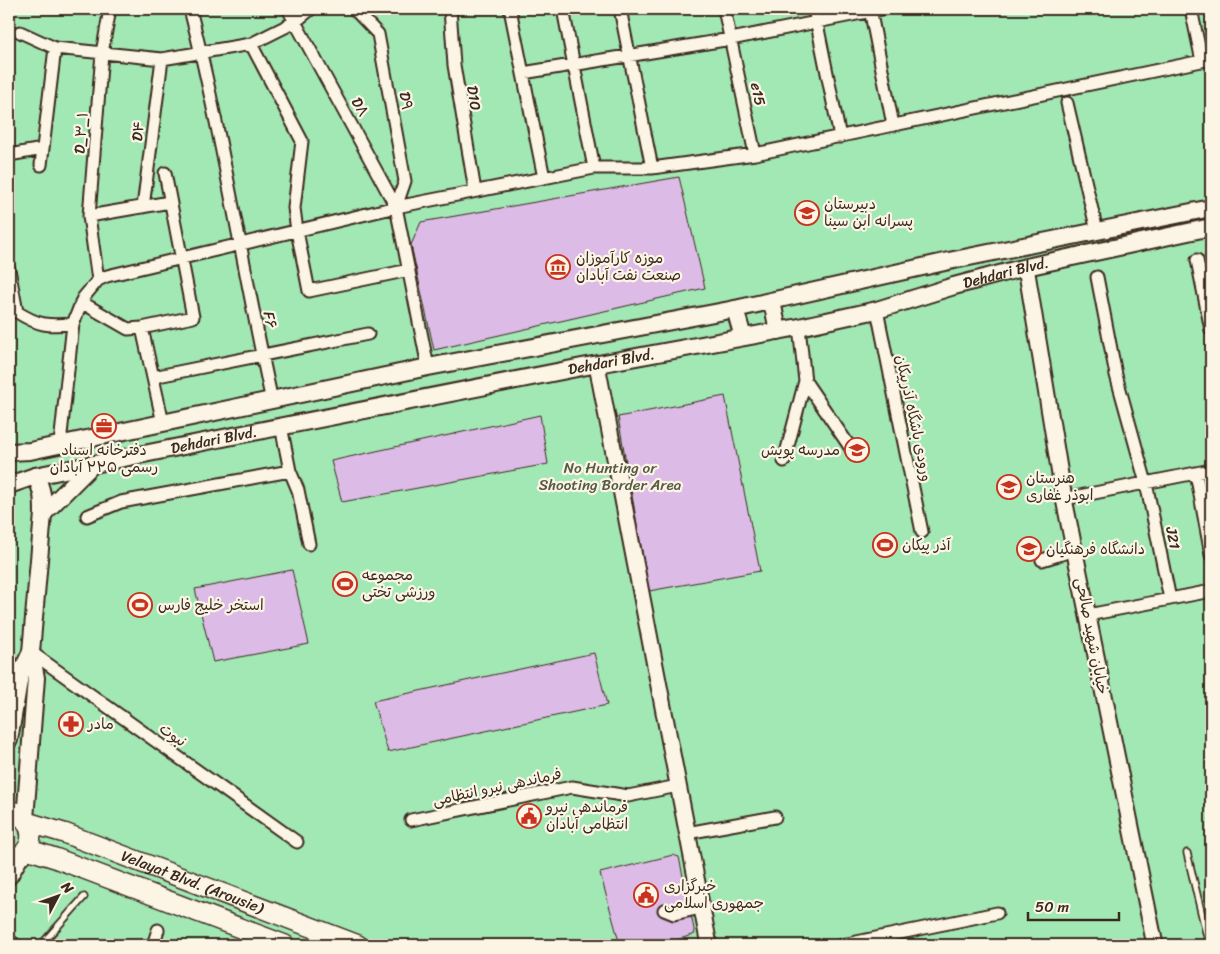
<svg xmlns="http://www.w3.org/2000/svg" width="1220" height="954" viewBox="0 0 1220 954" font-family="Sriracha,'Playpen Sans Arabic',sans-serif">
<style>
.green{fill:#a2e8b5;stroke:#6e896a}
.building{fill:#dcbbe7;stroke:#3b2a1e}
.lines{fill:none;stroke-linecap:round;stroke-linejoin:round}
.service-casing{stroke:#3b2a1e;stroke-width:9}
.minor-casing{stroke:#3b2a1e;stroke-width:15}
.tertiary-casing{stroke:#3b2a1e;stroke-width:19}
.secondary-casing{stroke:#3b2a1e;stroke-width:20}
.primary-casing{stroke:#3b2a1e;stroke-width:22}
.service{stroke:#fcf5e5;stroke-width:5.5}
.minor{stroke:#fcf5e5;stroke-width:11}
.tertiary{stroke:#fcf5e5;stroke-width:15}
.secondary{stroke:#fcf5e5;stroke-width:16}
.primary{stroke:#fcf5e5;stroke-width:19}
.labels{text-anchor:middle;stroke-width:4.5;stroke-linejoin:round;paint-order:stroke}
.street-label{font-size:15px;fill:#3b2a1e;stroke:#fcf5e5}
.poi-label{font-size:15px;fill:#3b2a1e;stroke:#fcf5e5;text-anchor:start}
.park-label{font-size:15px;fill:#555a44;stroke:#fcf5e5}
</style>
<rect width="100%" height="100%" fill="#fcf5e5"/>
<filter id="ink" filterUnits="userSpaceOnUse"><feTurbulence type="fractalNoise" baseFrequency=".02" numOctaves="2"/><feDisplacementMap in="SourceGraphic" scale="10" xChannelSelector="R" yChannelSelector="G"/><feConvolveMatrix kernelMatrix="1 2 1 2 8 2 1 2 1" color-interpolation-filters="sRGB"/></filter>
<g filter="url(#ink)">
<path class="green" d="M9,9H1211V945H9Z"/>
<path class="building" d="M679,177L705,288L434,350L411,245L421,222Z
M725,396L760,571L649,591L618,417Z
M540,415L548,464L342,502L331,461Z
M292,570L309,644L213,662L195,589Z
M594,653L607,705L388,752L373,701Z
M673,855L679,857L695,934L661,945H620L600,873Z"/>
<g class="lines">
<defs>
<path id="service" d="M1187,853L1209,945
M41,945L84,897"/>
<path id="minor" d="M190,9C223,138 243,270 272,401
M288,9L396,207L428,367
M354,9L378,34L405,181L396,207
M450,9L454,65L475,191
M510,9L544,178
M563,9L594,168
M620,9L652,168
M724,9L755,154
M814,9L840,137
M870,9L893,125
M1191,9L1202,61
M20,32L55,48L162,59L251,44L295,22L311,9
M251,44L302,141L294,208L297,231L309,291L409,270
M523,73L731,39L882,9
M1067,103L1097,231
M9,155L43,149
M41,165L55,48
M143,207L162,59
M89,216L170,202
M1197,260L1211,330
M9,269L17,312C39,326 48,326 73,324
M1097,277L1116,375L1146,483L1170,599
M98,280L89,216L102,53L110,9
M81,302L128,329L142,328L193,317L165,173
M877,310L922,532
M142,328L163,423
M153,377L368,334
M805,381L852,450
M60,444L73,324L83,298L98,280L107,276L396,207L594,168H652L755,154L1211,59
M784,461L805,381L799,327
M290,471L298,490L309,544
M1196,473L1211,555
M1064,499L1211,470
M87,516L121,502L290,471L281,426
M1042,560L1075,550
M1088,615L1211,591
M31,652L297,842
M411,820L572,787L628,796L678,786
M687,833L775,817
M664,910L674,914L701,908
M9,940L16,945
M153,945L158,930
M842,945L997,913"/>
<path id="tertiary" d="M1026,267L1064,499L1155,945
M597,365L709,945"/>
<g id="secondary">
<path d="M772,301L778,331"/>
<path d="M735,309L743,337"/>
<path d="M9,452L30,451L428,367L735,309L949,261L1211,208"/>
<path id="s1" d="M9,485L35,476L233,436L582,367L799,327L877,310L954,286L1026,267L1211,227"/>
<path d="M43,514L93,464"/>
<path d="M9,740L20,675L31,652"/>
<path d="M25,819L36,678L31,652L43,514C43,499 43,489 35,476"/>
<path d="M9,876L21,855"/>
</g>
<g id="primary">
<path d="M9,810C37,818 39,854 9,859"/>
<path id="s2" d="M27,822L64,833L358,945"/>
<path d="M27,849L55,858L285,945"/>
</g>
</defs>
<use href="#service" class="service-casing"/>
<use href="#minor" class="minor-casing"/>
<use href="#tertiary" class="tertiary-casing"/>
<use href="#secondary" class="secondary-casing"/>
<use href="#primary" class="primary-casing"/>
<use href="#service" class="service"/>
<use href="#minor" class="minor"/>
<use href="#tertiary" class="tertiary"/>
<use href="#secondary" class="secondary"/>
<use href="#primary" class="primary"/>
</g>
</g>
<defs>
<symbol id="school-ring" viewBox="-11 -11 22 22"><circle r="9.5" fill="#fcf5e5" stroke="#c8321e" stroke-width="1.5"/><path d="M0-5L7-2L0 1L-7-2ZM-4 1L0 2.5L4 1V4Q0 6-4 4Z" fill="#c8321e"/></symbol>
<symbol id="museum-ring" viewBox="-11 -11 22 22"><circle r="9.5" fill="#fcf5e5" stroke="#c8321e" stroke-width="1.5"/><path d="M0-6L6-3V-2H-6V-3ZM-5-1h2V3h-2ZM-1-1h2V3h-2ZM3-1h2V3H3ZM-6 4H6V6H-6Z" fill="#c8321e"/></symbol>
<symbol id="office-ring" viewBox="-11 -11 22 22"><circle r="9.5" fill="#fcf5e5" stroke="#c8321e" stroke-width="1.5"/><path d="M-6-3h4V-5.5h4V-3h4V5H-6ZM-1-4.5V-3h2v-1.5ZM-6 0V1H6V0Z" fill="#c8321e"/></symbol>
<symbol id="stadium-ring" viewBox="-11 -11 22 22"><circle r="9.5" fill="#fcf5e5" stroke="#c8321e" stroke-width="1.5"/><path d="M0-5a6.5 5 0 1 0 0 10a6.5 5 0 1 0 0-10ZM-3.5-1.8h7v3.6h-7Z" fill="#c8321e"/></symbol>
<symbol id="university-ring" viewBox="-11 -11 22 22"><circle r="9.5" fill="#fcf5e5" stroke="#c8321e" stroke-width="1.5"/><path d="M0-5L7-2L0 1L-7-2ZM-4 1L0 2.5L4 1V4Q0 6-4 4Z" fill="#c8321e"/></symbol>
<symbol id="pharmacy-ring" viewBox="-11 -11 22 22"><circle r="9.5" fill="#fcf5e5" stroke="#c8321e" stroke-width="1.5"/><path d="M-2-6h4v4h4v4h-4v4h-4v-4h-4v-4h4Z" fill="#c8321e"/></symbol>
<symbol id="civic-ring" viewBox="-11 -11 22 22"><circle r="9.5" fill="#fcf5e5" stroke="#c8321e" stroke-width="1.5"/><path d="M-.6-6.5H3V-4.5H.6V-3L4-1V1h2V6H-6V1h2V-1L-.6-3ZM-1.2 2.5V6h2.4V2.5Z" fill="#c8321e"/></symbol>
</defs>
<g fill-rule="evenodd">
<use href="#school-ring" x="793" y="199" width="28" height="28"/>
<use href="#museum-ring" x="544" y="253" width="28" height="28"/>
<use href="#office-ring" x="90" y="412" width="28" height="28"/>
<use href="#school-ring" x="843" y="436" width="28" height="28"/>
<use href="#school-ring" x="995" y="473" width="28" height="28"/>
<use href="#stadium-ring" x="871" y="531" width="28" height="28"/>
<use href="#university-ring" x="1015" y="535" width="28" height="28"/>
<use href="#stadium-ring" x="331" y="570" width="28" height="28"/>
<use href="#stadium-ring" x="126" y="591" width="28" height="28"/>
<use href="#pharmacy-ring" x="57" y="710" width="28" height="28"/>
<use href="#civic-ring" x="515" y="802" width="28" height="28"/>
<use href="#civic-ring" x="632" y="881" width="28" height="28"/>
</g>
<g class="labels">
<g class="street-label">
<text transform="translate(758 94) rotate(78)" y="5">e15</text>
<text transform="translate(474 98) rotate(81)" y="5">D10</text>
<text transform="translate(406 101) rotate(80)" y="5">D۹</text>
<text transform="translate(360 107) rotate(61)" y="5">D۸</text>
<text transform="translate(138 131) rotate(-83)" y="5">D۴</text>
<text transform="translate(81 133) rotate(-85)" y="5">D_۳_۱</text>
<text dy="5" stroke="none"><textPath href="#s1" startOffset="1020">Dehdari Blvd.</textPath></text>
<text transform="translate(270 320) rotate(79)" y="5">F۶</text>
<text dy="5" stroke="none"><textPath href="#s1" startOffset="615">Dehdari Blvd.</textPath></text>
<text transform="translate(914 418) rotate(78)" y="5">ورودی باشگاه آذرپیکان</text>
<text dy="5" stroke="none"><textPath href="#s1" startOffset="210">Dehdari Blvd.</textPath></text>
<text transform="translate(1173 538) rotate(79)" y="5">J21</text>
<text transform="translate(1092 636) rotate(79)" y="5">خیابان شهید صالحی</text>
<text transform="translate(173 735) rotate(35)" y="5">نبوت</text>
<text transform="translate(497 787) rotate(-12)" y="5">فرماندهی نیرو انتظامی</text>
<text dy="5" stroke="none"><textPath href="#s2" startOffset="176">Velayat Blvd. (Arousie)</textPath></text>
</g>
<g class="poi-label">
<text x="824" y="209">دبیرستان<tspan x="824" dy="17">پسرانه ابن سینا</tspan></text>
<text x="576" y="263">موزه کارآموزان<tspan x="576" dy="17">صنعت نفت آبادان</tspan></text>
<text x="104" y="455" text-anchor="middle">دفترخانه اسناد<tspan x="104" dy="17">رسمی ۲۲۵ آبادان</tspan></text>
<text x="840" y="455" text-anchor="end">مدرسه پویش</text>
<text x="1026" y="483">هنرستان<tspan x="1026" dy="17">ابوذر غفاری</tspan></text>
<text x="902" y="550">آذر پیکان</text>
<text x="1046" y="554">دانشگاه فرهنگیان</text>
<text x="362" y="580">مجموعه<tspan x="362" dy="17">ورزشی تختی</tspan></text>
<text x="158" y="610">استخر خلیج فارس</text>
<text x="88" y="729">مادر</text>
<text x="546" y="812">فرماندهی نیرو<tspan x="546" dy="17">انتظامی آبادان</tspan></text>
<text x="664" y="891">خبرگزاری<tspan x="664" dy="17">جمهوری اسلامی</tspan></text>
</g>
<g class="park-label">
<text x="610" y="473">No Hunting or<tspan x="610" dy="17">Shooting Border Area</tspan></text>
</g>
</g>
<rect width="1220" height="954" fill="none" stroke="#fcf5e5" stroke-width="30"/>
<rect x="15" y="15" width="1190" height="924" fill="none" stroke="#3b2a1e" stroke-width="2" filter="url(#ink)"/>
<g transform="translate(58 896) rotate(49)" stroke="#fcf5e5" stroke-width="4" paint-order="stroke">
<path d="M0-4L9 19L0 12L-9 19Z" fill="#3b2a1e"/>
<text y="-8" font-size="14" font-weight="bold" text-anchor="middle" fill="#3b2a1e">N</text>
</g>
<path d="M1028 912v8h91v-8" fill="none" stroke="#3b2a1e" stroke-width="2.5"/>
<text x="1035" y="912" font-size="15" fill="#3b2a1e" stroke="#fcf5e5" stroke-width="4" paint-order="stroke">50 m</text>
</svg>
